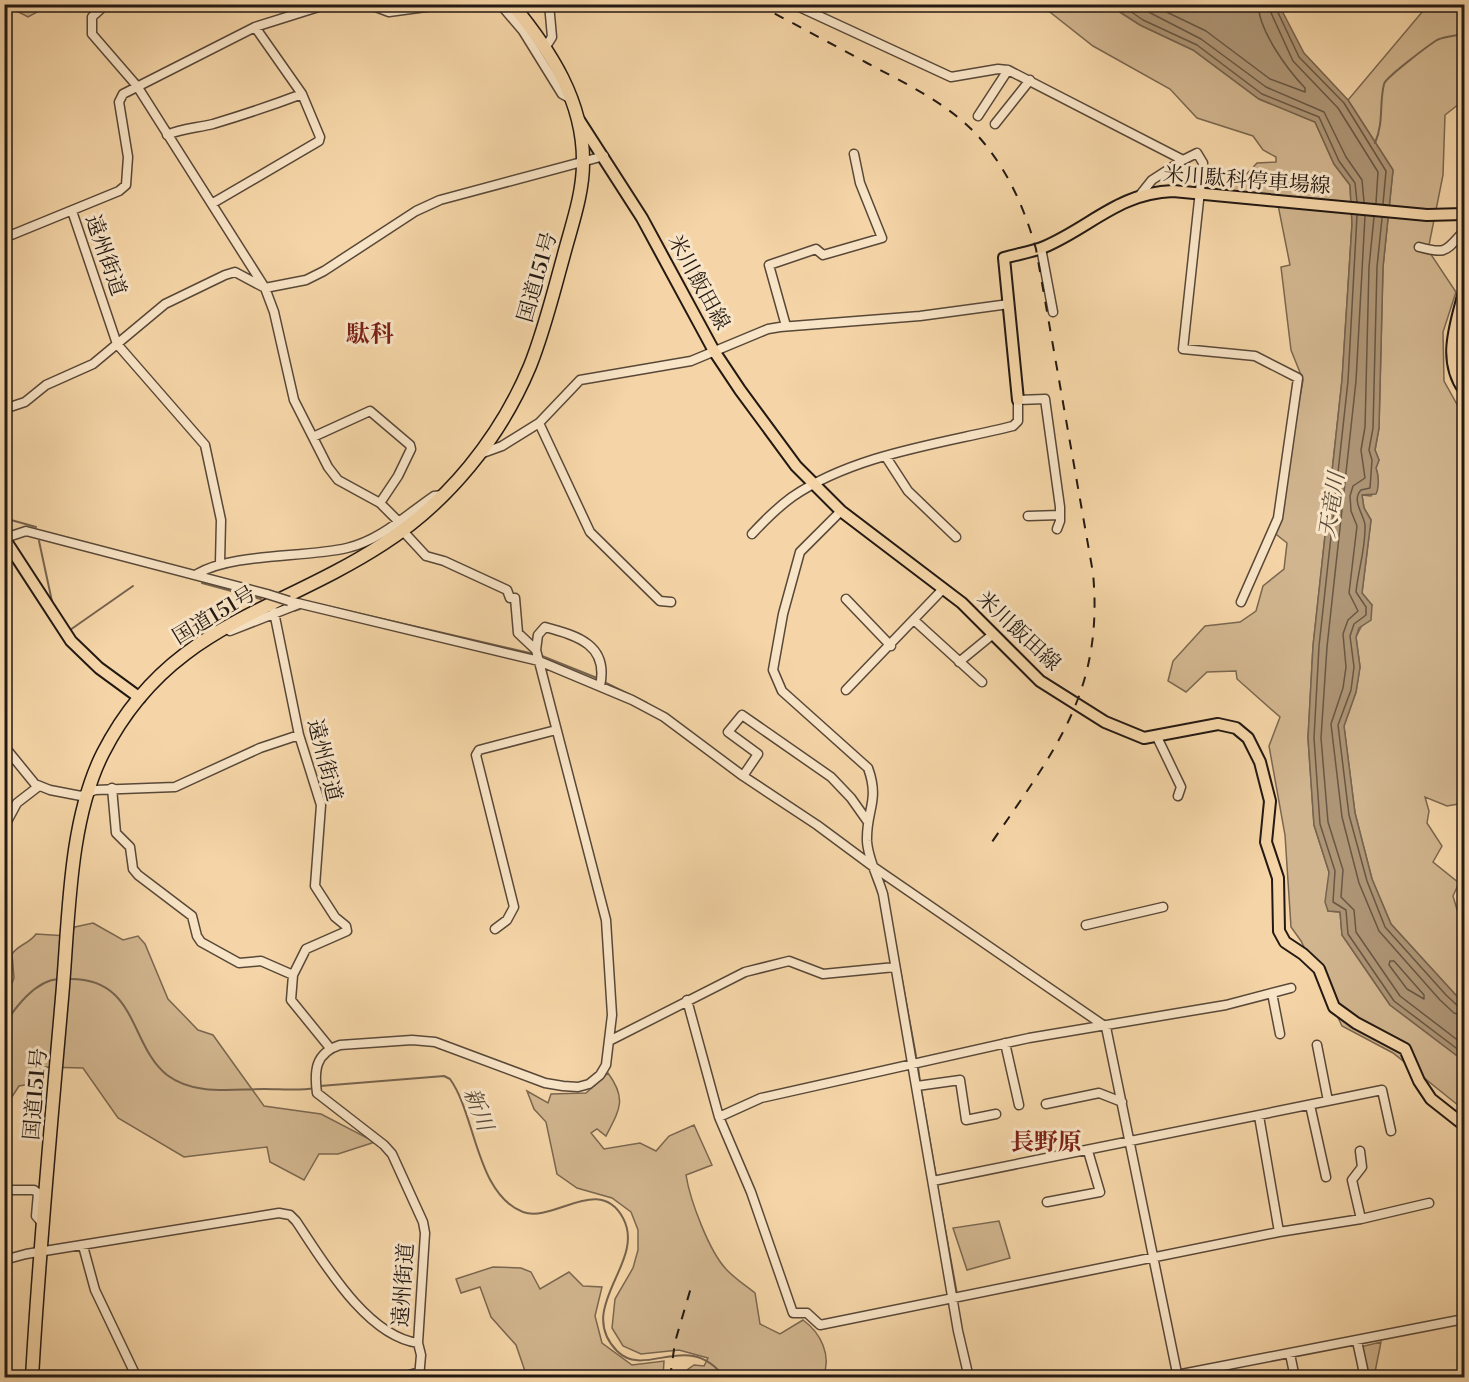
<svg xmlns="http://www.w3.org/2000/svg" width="1469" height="1382" viewBox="0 0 1469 1382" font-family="'Libre Bodoni','Noto Serif JP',serif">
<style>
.green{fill:#d1b58e;stroke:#7a6750;stroke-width:1.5}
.water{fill:#ae9575;stroke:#76634e;stroke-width:1.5}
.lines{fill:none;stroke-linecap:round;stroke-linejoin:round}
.shore{stroke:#685744;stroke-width:1.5}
.stream{stroke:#76634e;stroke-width:2}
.minor-casing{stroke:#584838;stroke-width:11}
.major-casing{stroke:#231913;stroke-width:14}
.highway-casing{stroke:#231913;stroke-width:15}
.minor{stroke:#f8e4c6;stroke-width:8}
.major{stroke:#f5d5a7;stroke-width:10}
.highway{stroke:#f5d5a7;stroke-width:12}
.rail{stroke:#231913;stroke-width:2;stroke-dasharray:10 10;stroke-linecap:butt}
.minor-bridge-casing{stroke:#584838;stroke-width:11;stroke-linecap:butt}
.minor-bridge{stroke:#f8e4c6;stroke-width:8}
.labels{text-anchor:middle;stroke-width:6;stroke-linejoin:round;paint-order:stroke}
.street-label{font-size:21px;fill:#231913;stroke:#f8e4c6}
.water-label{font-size:22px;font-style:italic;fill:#5b4b3a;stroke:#f8e4c6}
.quarter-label{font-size:24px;font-weight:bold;fill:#7a1f14;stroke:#f8e4c6}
</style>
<rect width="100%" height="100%" fill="#f5d5a7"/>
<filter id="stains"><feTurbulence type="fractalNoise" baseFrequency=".00333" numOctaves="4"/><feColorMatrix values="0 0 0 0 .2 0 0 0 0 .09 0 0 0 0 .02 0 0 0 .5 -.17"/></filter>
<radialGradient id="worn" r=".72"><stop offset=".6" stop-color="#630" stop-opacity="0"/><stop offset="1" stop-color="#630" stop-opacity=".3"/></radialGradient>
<path class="green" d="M5,4H50V5L28,17L9,7L5,11Z
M1041,5H1109L1140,25L1193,50L1259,99L1315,122L1334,164L1350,185L1352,224L1342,380L1313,646L1308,738L1314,825L1329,872L1328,911L1340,912L1342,935L1390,1005L1464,1061V1110L1393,1053L1342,1026L1301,941L1291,927L1285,835L1269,746L1280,717L1237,679L1236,671L1207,672L1186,692L1168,681L1173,661L1205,626L1240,622L1256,611L1263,586L1284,569L1287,543L1272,531L1279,517L1303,380L1291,350L1281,267L1290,265L1278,205L1280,198L1206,187L1207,184L1241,180L1257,163L1276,162V157L1263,150L1253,136L1197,118L1170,89L1093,46Z
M1428,5H1464V100L1445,115L1443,175L1428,250L1456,292L1443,332L1444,381L1464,417V803L1447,806L1425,797L1429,811L1427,823L1442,846L1433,862L1459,883L1453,896L1458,913L1464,916V1004L1391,924L1372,879L1355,813L1344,726L1356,692L1360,667L1356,637L1372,605L1362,593L1371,520L1364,508L1362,495L1371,496C1378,487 1380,479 1376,468L1379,460L1375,450L1379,428L1383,267L1393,170L1348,100Z
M93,923L123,940L138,936L145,944L168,999L198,1030L213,1035L264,1106L321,1114L375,1142L338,1154H319L304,1180L270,1162L267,1147L184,1157L118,1118L83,1068L44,1067L42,1082L19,1086L8,1103L5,1104L4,1004L14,978L12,954C19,944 29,944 36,934L68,936L75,927Z
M608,1073C627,1099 620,1109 606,1136L597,1129L591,1133L604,1149L640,1143L656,1151L669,1136L694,1125L712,1165L686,1175C690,1200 709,1251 726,1269C734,1278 745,1285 755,1293L760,1324L780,1334L803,1320C821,1333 832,1356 823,1377H677L694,1365L704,1366L708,1358L679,1350L641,1354L623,1346L612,1328L615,1299L633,1268L638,1250V1230L631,1212L612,1198L577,1188L557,1174L546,1122L534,1109L527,1091L548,1103L551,1094L586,1093Z
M999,1221L1010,1258L967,1270L953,1228Z
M493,1267L521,1268L531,1272L540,1289L569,1272L583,1286L602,1287L595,1316L602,1343L632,1365L664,1361L663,1377H527L516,1345L491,1317L480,1287L461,1293L456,1279Z
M1381,1342L1374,1377H1367L1360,1347Z"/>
<path class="water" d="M1109,5H1279L1304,53L1348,100L1393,170L1383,267L1379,428L1375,450L1379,460L1376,468C1379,476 1379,488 1376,494L1362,495L1364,508L1371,520L1362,593L1372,605L1371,620L1359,628L1356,637L1360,667L1356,692L1344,726L1355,813L1372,879L1391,924L1464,1004V1061L1390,1005L1342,935L1340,912L1328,911L1325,902L1329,872L1314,825L1308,738L1313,646L1342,380L1352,224L1350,185L1334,164L1315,122L1259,99L1193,50L1140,25Z"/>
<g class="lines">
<path class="shore" d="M1120,4L1143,20L1197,45L1262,94L1319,117L1339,161L1355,183L1357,202
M1133,4L1201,39L1266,87L1324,112L1346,157L1362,180L1364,202
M1150,4L1206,31L1270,79L1305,92V88C1287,69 1259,31 1258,4
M1267,4L1293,61L1338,108L1378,172L1376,203
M1274,4L1299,57L1344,103L1386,171L1383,204
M1357,215L1348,381L1319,646L1314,738L1320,824L1335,871L1333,902L1346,910L1348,934L1394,1001L1464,1054
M1365,216L1356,381L1327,647L1321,738L1328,822L1343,870L1341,897L1354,910L1356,932L1400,996L1464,1045
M1374,217L1369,267L1365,427L1361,450L1365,478L1353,486L1350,496L1351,511L1357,526L1349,593L1358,611L1348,620L1343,634L1346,667L1343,688L1331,724L1342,817L1359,883L1379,931L1440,1000L1454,1013L1464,1016
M1382,218L1377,267L1373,428L1369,450L1372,460L1370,488L1361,490C1351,501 1364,514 1365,525C1366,547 1358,571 1356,592L1366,607V615L1354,624L1350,636L1354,667L1351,690L1338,725L1349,815L1367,881L1385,927L1446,995L1459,1007L1464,1008
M1390,961H1394L1424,995V999L1407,989L1389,965Z"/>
<path class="stream" d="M1375,143C1384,122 1379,105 1384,84C1385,78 1429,45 1437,40C1446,36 1455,36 1464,34
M4,518L36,527
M39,541L53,606
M202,583L261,599
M314,603L534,654
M294,611L300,609
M70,630L133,586
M542,656L597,678
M604,682L647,703
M720,754L741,769
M748,774L803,811
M898,958L916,1056
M68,979C138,977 129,1045 167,1075C195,1096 232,1089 264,1089C280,1089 299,1091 315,1088
M4,1026C15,1007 36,980 59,979
M918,1067L920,1082
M320,1086L444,1076L450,1079C476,1115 476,1194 523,1212C554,1223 599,1174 623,1218C647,1262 574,1307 617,1351C646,1380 688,1328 725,1378
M921,1090L936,1177
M937,1185L957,1294"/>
<defs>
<path id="minor" d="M106,4L92,17V34L137,86L265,288L274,312L294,400L328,467L338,480L380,503L405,528
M368,4L389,12L448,4
M500,4L523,31L562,94L571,99
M793,4L951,77L998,69L1008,70L1183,160L1197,153L1203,163L1183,349L1255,356L1298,378L1278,518L1241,602
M545,48L552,37L549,4
M978,116L1008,70
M995,124L1030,80
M167,135C182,128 197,128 213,124C243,115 273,105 302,94
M1140,195L1152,180L1183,160
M213,203L319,141L320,137L302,94L255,27
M72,211L117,344L205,445L221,520L220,563
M4,238L119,191L126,185L128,157L119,102L123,94L255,27L328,4
M1419,247C1448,255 1446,250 1464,231
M1041,248L1053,312
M786,326L769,265L816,249L823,255L882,238L860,183L854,154
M4,409L25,402L46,385L93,364L165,304L225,275L235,272L265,288L306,280L324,271L416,211L440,200L604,156
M539,423L590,532L660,601L671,602
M313,437L370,411L410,445L411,449L398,476L380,503
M480,454L502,446L539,423L580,380L691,361L768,329L780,327L920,316L1009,304
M886,457L908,491L956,537
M841,511L800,552L783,614L773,670L782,691L868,768C880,801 866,810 867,841C868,859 878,877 883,894L958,1331L969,1378
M1028,516L1060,515
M402,530L426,556L444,561L507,590L510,598H515L518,633L536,650L606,920L612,1015L606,1065L600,1075L589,1084L578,1087L563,1086L545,1083L435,1042L412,1040L340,1045C315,1053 314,1071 317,1093L384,1145L392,1154L423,1222L425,1233L418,1343L421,1355L419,1378
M752,534C764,521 777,508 792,497C855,454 940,444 1013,426L1018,421V400L1045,399L1060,507V521L1057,529
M5,538L26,531L267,594
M197,574C232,553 304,558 347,548C381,540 406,515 434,496L442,495
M846,599L891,646
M289,601L539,661L632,700L664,717L743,776L817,825L875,868L1106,1027L1178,1378
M274,612L299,735L321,805L315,886L335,917L346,926L347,931L306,949L293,975L291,1000L330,1048
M915,621L982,682
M226,627L230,631L299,604
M536,650L538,635L545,627C578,636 609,645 600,686
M959,662L992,635
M846,690L943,589
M1157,737L1181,787L1178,796
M4,746L35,784L50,790L81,796L95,790L175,787L260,748L299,735
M743,776L758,754L728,732L742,715L831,777L851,798L868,822
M112,788L116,833L130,847L133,869L138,875L192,916L197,936L201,942L239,963L261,961L293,975
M4,827L17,803L39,786
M1086,925L1163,907
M495,929L507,920L514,907L476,755L479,750L556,730
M1272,993L1280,1034
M687,1000L719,1117L751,1192L793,1313H807L820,1325L1279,1232L1361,1219L1429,1203
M611,1040L745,972L789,961L823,974L895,967
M1005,1043L1019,1105
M1317,1045L1328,1101
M917,1086L960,1080L966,1120L996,1114
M1046,1104L1099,1093L1122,1102
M1310,1105L1326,1177
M1259,1116L1279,1232
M719,1117L761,1098L1029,1038L1226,1005L1291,988
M1360,1151L1362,1167L1352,1180L1361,1219
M933,1181L1382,1090L1391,1131
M4,1190H34L38,1193L36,1216L43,1224
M1047,1202L1100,1192L1088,1151
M83,1246L95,1290L137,1378
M4,1260L26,1254L279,1213L290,1215L296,1221C323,1261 366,1336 418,1343
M1357,1341L1365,1378
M1290,1354L1295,1378
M398,1378L420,1372
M1161,1378L1464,1319"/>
<path id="major" d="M579,120L642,218L714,351L740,390L796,466L841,511L962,603L1040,681L1105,722L1144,738L1218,724L1236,728L1248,738L1260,762L1270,801L1266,842L1278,878L1279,931L1285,942L1303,954L1319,969L1334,1007L1356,1023L1405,1049L1419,1081L1431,1099L1464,1125
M1464,292C1456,325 1442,359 1464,390
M1018,400L1004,258C1017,254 1032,252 1044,247C1091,227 1118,193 1173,191L1427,215L1464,214
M4,538L71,641L99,668L140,698"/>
<path id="highway" d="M32,1378C39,1251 51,1125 62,998C69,921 68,822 103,753C168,625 275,614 383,544C448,502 500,438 530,366C544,331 553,294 563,258C571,227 583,195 583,163C584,101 550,50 512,4"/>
</defs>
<use href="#minor" class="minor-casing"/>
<use href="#major" class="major-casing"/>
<use href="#highway" class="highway-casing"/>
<use href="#minor" class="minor"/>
<use href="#major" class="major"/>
<use href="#highway" class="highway"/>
<path class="rail" d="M757,4C794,24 830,43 867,63C908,85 954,106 984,143C1010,175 1025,210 1036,249L1093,573C1104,691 1055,750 992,842
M670,1378L675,1342L692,1284"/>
<defs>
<path id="minor-bridge" d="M267,594L289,601"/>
</defs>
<use href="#minor-bridge" class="minor-bridge-casing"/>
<use href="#minor-bridge" class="minor-bridge"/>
</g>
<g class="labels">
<g class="street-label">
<text transform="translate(1247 180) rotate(4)" y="7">米川駄科停車場線</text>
<text transform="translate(106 255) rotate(71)" y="7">遠州街道</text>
<text transform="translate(537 277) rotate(-74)" y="7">国道151号</text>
<text transform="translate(699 282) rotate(61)" y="7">米川飯田線</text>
<text transform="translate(214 615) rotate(-31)" y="7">国道151号</text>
<text transform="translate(1019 631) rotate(43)" y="7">米川飯田線</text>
<text transform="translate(325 760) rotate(76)" y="7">遠州街道</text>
<text transform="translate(35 1094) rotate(-85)" y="7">国道151号</text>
<text transform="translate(403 1285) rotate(-86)" y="7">遠州街道</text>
</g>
<g class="water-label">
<text transform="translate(1331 505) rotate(-81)" y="8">天竜川</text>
<text transform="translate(479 1109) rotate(69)" y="8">新川</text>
</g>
<g class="quarter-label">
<text x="370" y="342">駄科</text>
<text x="1046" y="1150">長野原</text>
</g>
</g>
<rect width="1469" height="1382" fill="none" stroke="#f5d5a7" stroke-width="24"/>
<rect x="6" y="6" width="1457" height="1370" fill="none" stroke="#231913" stroke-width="3"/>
<rect x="12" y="12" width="1445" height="1358" fill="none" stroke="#231913" stroke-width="1.5"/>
<rect width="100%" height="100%" filter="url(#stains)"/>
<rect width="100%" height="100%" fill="url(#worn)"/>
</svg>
